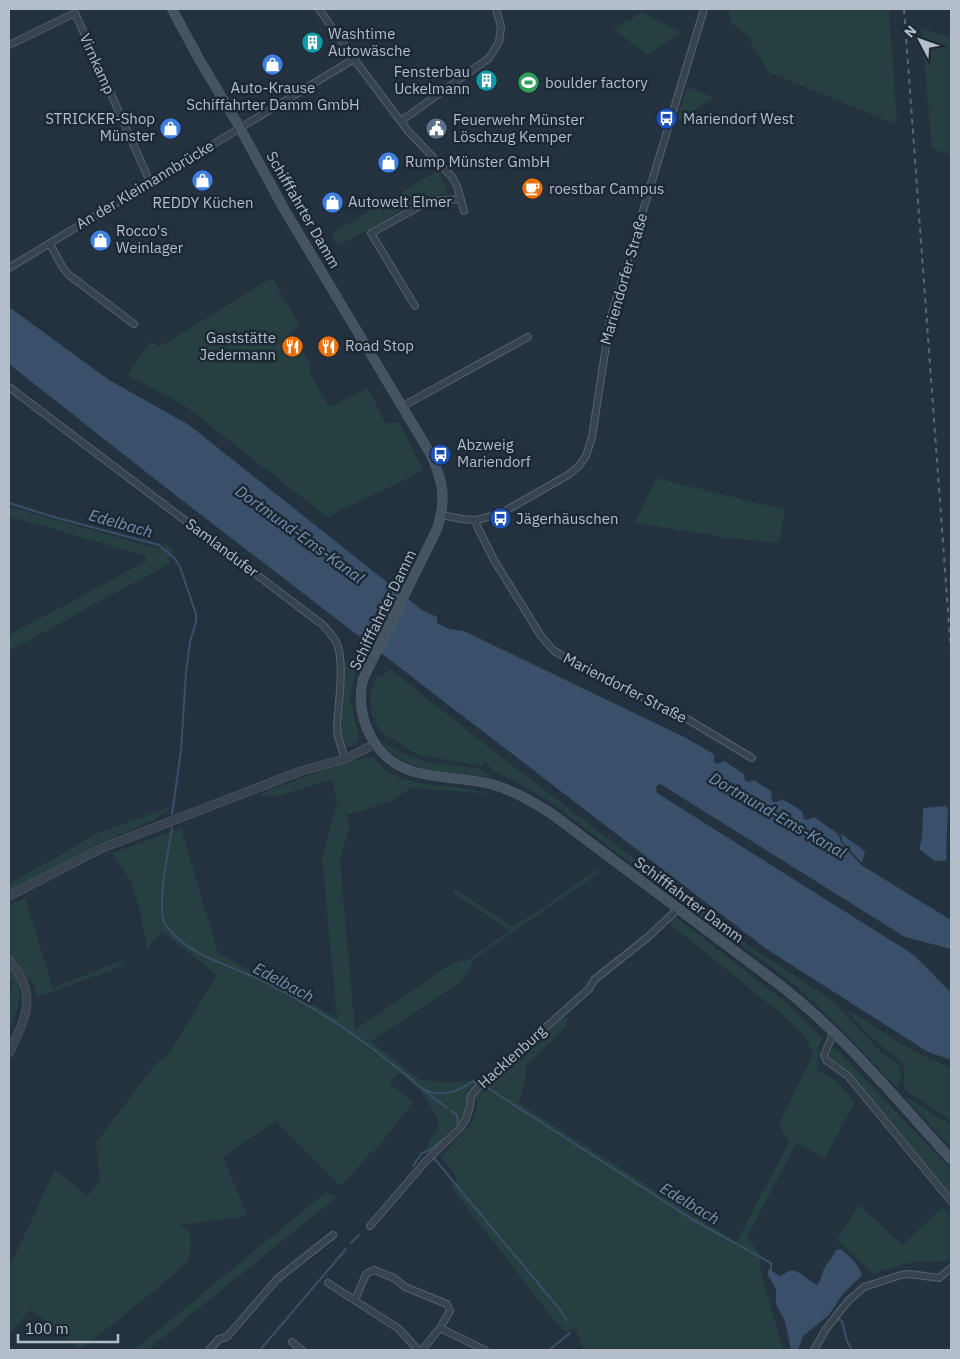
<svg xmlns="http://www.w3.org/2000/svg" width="960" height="1359" viewBox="0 0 960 1359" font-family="'IBM Plex Sans',sans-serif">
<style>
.green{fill:#263f40}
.water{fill:#385069}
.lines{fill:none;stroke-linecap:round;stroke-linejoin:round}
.stream{stroke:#385069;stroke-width:2}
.minor-casing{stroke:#56616d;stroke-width:8}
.tertiary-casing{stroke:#56616d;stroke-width:9}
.secondary-casing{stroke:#56616d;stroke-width:10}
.minor{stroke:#38434f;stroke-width:6}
.tertiary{stroke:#38434f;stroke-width:8}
.secondary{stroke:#465362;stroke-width:9}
.rail{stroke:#5a6876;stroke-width:2;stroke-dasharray:5 5;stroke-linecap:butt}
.labels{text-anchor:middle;stroke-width:5;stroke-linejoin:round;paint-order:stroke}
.poi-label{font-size:15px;fill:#b4beca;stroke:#1d2834;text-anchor:start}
.street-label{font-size:15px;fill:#b4beca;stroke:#1d2834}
.water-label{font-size:16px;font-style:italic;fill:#7391ae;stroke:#1d2834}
</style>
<rect width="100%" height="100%" fill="#24323f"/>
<path class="green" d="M729,9H889L897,125L768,72L747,35L731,23Z
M641,12L681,32L647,55L614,29L625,21L628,22Z
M921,28L951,38V155L932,148Z
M687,87L714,97L680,120L678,117Z
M439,170L448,194L426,196L338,246L331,234Z
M272,278L300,326L291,332L310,364V372L329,407L368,388L385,423H400L423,471L327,517L184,405L127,375L151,341L159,347Z
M656,478L785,510L779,543L728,538L635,523Z
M9,507L159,549L166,543L174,552L169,559L170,563L9,651V635L147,561L145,556L9,516Z
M351,659L360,663L355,676L350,697L359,738L355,745L345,748L341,740L344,664Z
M390,669L487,746L678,892L674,897L556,806L520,784L493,771L485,760L482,766L419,755L381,733L372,715L370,694L378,674L384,675Z
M382,742L414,758L428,762L480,769L492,777C454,773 407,776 382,742Z
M372,756C379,764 386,772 396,776C426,789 461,784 491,794L412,788L389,802L346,815L350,825L340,861L355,1030L454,962L468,960L510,930L452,893L455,889L512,926L534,914L597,869L600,872L473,960L470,968L460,983L371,1041L420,1080L451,1083L478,1080L468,1090C467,1120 450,1133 428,1153L426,1148L438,1127V1118L419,1089L401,1073L396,1075L389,1083L413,1102L375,1151L371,1152L341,1186L276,1121L223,1157L247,1216L180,1225L190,1232L191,1247L188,1261L164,1283L108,1328L80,1349L45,1320L29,1310L9,1335V1268L55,1170L88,1196L100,1179L96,1143L154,1066L170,1052L217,975L162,931L147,949L140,911L132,883L112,853L181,828L218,953L337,1018L322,857L337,804L332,780L273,797L260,795L269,790L327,769Z
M173,806L154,820L98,844L9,892V884L98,833Z
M683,896L756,951L832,1000L880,1051L896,1062L900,1068L901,1078L897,1088C859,1048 823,1006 779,973C747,948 713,925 680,901Z
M25,898L53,988L125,959L117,968L38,997L34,985L25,976L9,949V905Z
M676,917L787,1003L822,1038C816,1051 822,1056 816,1069L835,1080L855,1102L825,1158L796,1143L747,1238L761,1255L760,1268L783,1350H584L575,1328L566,1332L557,1324L451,1187L458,1179L441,1157L468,1128L477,1110L476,1096L482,1089L561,1019L568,1018L566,1027L527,1065L524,1085L519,1103L736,1242L789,1143L779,1124L813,1055L807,1039L790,1021L670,924Z
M9,966C12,970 17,975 18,979C24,996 15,1015 9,1031V1004L13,982L9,976Z
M845,1008L915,1052L951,1068V1120L906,1091L904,1088V1067L902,1063L866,1032Z
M834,1047L951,1169V1194L850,1074L832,1060L829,1053Z
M903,1095L951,1125V1148Z
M326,1192L337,1197L147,1350H134Z
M859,1205L903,1245L942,1207L951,1218V1255L945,1261L912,1262L873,1274L837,1240Z"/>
<path class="water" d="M9,307L109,380L189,425L422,610L437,617V623L449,629L464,631L684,737L714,754V762L717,764L724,761L744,774L745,781L749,782L754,780L772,792L771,798L773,802H777L782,799L802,811L804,819L807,820L814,817L838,834L841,842L861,865L951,920V949L905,937L662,785L659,784L656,787L657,793L914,955L951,993V1060L928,1052L765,948L170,491L9,364Z
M946,806L948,809L946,851L947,858L945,861H935L919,849L922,837L923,810L924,808Z
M841,834L865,851L862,863L842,841Z
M841,1249C850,1256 858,1264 862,1275L842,1295L829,1315L803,1336L798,1350H791L785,1321L776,1304V1289L768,1275V1270L772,1271L779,1276C783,1275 786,1272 790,1271C800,1269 809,1282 817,1285C822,1280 821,1275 824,1269C827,1262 833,1258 836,1250Z"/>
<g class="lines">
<path class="stream" d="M9,503L54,517L159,545L175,559L180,567L196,614V622L190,642L186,672L181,751L172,814
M172,828C169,848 155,910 166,925C184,954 234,967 263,981C301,1000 339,1023 373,1049C385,1058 397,1068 409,1077C414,1082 420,1088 427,1091C443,1097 460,1091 473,1081L476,1083
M481,1087L488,1088L695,1221L771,1263V1271
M425,1091L447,1108
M451,1111L457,1115L458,1125L455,1129
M433,1157L557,1306L568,1321
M413,1166L422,1153L428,1151L444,1139
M351,1243L359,1235
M838,1319L842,1321L847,1341L852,1350
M260,1350L346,1249
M549,1350L570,1333"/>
<defs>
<path id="minor" d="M319,9L354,59L408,131L452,177L457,186L464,211
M9,45L75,13L150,182
M401,121L489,58L499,42L501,27L496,9
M50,244L63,268L69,275L134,324
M9,268L354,59
M415,306L371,233L429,201L460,199
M9,387L323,625C328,631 334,637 337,644C345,664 338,705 337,727L338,737L345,759
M403,406L528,337
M441,515L462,519L476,520L500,514L568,475L579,466L586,456L592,437L610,320L704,9
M476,520L477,526L494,560L541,636L553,650L579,666L687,719L752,758
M834,1032L824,1055L826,1060L848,1076L951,1201
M370,1226L426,1161L460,1128L466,1119L470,1106L471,1096L477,1088L589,989L594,980L648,937L679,908
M328,1283L399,1329L418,1350
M355,1300L366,1274L374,1270L394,1278L405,1287L447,1304L450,1311L440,1328L422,1350
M440,1328L485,1350
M292,1342L302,1350
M209,1350L219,1339L227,1337L277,1279L333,1235
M814,1350L826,1329L848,1301L864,1287L901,1275L910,1274L939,1278L951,1268"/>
<path id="tertiary" d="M9,896L102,848L301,771L345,759L375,744
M9,959C14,967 20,974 23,982C34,1007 19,1031 9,1053"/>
<path id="secondary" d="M172,9L199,59L240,128L284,209L430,453C443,480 447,500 437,529L363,679C354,718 375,761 415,772C440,779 466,778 491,784C513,790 533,802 552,814L780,985C844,1035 896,1099 951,1159"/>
</defs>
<use href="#minor" class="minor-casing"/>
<use href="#tertiary" class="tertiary-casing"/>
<use href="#secondary" class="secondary-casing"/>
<use href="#minor" class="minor"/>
<use href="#tertiary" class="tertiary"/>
<use href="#secondary" class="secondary"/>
<path class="rail" d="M904,9L951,652"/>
</g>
<defs>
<symbol id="building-disc" viewBox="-11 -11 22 22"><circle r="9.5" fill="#0f9aa8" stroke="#1d2834"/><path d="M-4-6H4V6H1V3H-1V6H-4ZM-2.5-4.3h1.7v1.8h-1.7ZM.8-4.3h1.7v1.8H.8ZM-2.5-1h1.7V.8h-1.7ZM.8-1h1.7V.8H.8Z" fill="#fff"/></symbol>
<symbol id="shop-disc" viewBox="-11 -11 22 22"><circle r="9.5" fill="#3f7fe0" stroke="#1d2834"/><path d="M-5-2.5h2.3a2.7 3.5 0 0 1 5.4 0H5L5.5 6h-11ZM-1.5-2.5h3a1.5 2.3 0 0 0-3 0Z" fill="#fff"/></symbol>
<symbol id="stadium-disc" viewBox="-11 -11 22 22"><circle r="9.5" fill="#2e9e5b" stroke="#1d2834"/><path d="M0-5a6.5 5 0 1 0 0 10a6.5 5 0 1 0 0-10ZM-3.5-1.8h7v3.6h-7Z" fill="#fff"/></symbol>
<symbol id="bus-disc" viewBox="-11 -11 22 22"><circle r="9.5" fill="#1a4fb4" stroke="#1d2834"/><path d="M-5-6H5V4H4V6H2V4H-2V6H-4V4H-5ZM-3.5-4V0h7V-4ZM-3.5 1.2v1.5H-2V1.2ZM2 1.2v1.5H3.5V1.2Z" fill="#fff"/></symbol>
<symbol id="civic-disc" viewBox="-11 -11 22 22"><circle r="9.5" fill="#5c6f8a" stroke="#1d2834"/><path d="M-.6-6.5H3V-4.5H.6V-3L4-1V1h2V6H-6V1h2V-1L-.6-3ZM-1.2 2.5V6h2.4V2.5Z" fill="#fff"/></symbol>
<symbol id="cafe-disc" viewBox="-11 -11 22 22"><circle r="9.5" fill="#e8710a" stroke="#1d2834"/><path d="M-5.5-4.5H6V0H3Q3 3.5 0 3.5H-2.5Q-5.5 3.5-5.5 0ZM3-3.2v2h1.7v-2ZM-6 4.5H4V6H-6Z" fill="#fff"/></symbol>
<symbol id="restaurant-disc" viewBox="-11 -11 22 22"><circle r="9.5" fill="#e8710a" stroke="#1d2834"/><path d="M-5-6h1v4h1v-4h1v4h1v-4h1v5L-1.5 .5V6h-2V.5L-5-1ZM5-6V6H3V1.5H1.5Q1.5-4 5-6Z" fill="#fff"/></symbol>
</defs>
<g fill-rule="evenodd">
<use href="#building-disc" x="300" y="30" width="25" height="25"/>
<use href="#shop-disc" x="260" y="52" width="25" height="25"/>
<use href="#building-disc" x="474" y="68" width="25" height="25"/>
<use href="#stadium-disc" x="516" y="70" width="25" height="25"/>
<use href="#bus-disc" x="654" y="106" width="25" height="25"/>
<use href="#shop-disc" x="158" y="116" width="25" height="25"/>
<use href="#civic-disc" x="424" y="116" width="25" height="25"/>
<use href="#shop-disc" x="376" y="150" width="25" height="25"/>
<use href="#shop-disc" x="190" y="168" width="25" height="25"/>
<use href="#cafe-disc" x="520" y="176" width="25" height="25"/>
<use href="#shop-disc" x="320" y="190" width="25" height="25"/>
<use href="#shop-disc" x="88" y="228" width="25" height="25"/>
<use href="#restaurant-disc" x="316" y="334" width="25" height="25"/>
<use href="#restaurant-disc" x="280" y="334" width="25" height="25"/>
<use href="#bus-disc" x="428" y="442" width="25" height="25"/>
<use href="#bus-disc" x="488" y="506" width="25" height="25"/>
</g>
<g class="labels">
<g class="poi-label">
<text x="328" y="39">Washtime<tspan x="328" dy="17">Autowäsche</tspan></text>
<text x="470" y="77" text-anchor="end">Fensterbau<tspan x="470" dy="17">Uckelmann</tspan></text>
<text x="545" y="88">boulder factory</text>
<text x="273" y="93" text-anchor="middle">Auto-Krause<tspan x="273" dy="17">Schiffahrter Damm GmbH</tspan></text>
<text x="155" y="124" text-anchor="end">STRICKER-Shop<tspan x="155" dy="17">Münster</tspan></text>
<text x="683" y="124">Mariendorf West</text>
<text x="453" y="125">Feuerwehr Münster<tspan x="453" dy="17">Löschzug Kemper</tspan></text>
<text x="405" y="167">Rump Münster GmbH</text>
<text x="549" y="194">roestbar Campus</text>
<text x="348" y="207">Autowelt Elmer</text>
<text x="203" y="208" text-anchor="middle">REDDY Küchen</text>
<text x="116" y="236">Rocco's<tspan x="116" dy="17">Weinlager</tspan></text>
<text x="276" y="343" text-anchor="end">Gaststätte<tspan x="276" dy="17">Jedermann</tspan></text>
<text x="345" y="351">Road Stop</text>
<text x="457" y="450">Abzweig<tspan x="457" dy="17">Mariendorf</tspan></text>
<text x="516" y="524">Jägerhäuschen</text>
</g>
<g class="street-label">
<text transform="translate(97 64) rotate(66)" y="5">Virnkamp</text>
<text transform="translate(145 185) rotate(-31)" y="5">An der Kleimannbrücke</text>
<text transform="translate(303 210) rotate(60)" y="5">Schifffahrter Damm</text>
<text transform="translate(624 279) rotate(-74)" y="5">Mariendorfer Straße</text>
<text transform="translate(222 548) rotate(37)" y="5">Samlandufer</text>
<text transform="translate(383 610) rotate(-64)" y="5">Schifffahrter Damm</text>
<text transform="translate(625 688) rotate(27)" y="5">Mariendorfer Straße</text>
<text transform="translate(689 900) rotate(37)" y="5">Schifffahrter Damm</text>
<text transform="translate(512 1057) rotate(-42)" y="5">Hacklenburg</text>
</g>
<g class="water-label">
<text transform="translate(121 523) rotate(16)" y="6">Edelbach</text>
<text transform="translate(300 534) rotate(36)" y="6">Dortmund-Ems-Kanal</text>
<text transform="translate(778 815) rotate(30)" y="6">Dortmund-Ems-Kanal</text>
<text transform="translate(284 982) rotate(28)" y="6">Edelbach</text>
<text transform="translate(690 1203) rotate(31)" y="6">Edelbach</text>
</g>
</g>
<rect width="960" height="1359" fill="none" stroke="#b4beca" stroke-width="20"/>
<g transform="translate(920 40) rotate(311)" stroke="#1d2834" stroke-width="4" paint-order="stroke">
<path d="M0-4L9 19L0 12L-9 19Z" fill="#b4beca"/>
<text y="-8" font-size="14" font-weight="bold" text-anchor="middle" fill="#b4beca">N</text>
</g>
<path d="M18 1334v8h100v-8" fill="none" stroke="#b4beca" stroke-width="2.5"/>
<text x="25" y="1334" font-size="15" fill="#b4beca" stroke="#1d2834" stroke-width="4" paint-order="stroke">100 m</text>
</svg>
